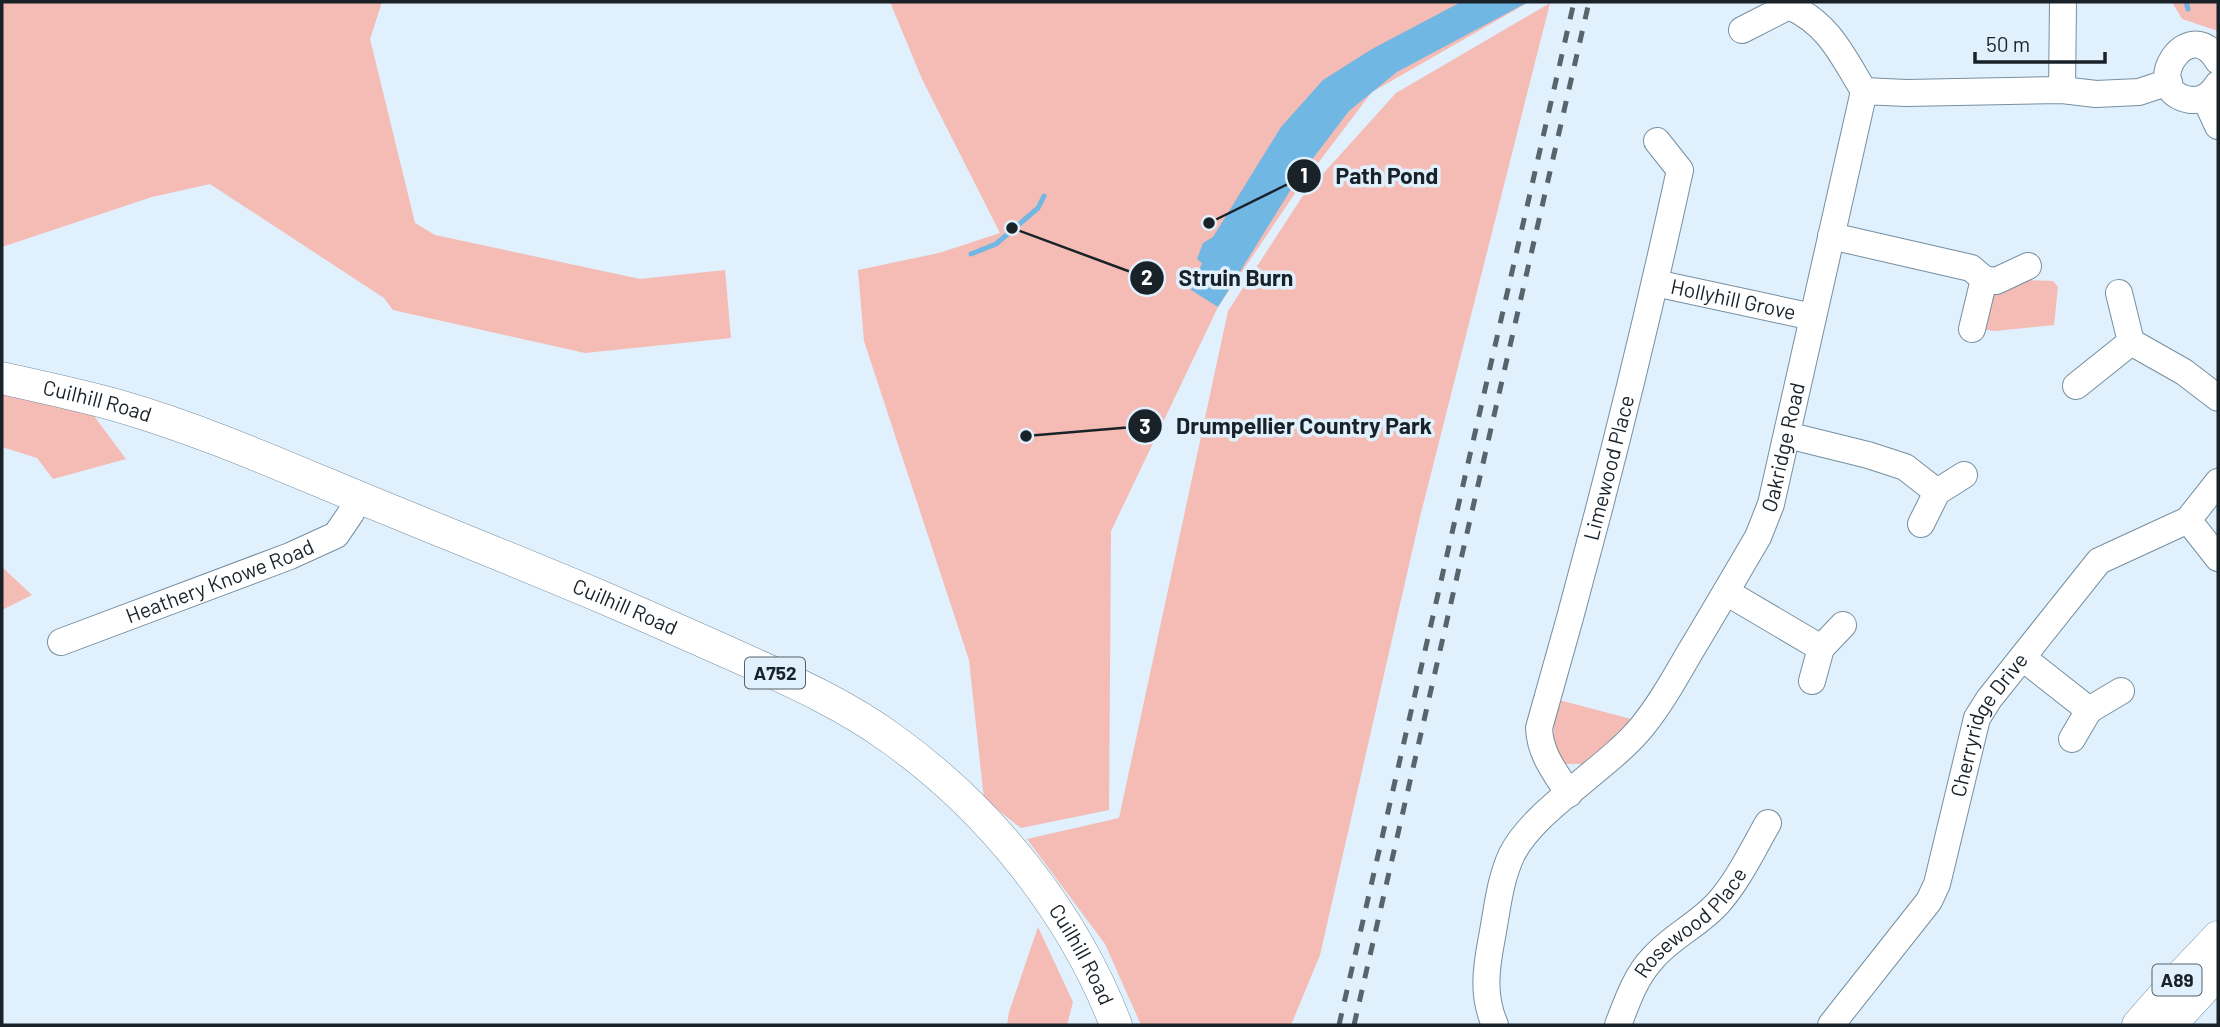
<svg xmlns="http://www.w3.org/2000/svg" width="2220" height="1027" viewBox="0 0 2220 1027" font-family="Barlow,sans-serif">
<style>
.green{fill:#f5bbb5}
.water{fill:#71b7e4}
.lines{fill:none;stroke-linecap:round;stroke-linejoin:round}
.stream{stroke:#71b7e4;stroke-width:5}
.minor-casing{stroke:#768fa0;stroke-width:28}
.major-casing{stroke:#768fa0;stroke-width:33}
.minor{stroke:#fff;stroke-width:26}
.major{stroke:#fff;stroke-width:32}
.rail{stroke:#58646c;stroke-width:5;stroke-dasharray:12 12;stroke-linecap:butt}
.labels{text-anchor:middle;stroke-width:7;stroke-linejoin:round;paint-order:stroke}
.shield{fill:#e0f0fc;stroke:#546068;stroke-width:2}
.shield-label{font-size:19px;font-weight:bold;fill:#182228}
.street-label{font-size:21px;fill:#182228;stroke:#e0f0fc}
.leader{fill:none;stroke:#182228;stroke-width:2.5}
.callout-dot{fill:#182228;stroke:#e0f0fc;stroke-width:2.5}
.mark-label{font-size:21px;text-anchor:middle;font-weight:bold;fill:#fff}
.callout-label{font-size:23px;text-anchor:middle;font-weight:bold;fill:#182228;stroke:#e0f0fc;stroke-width:7;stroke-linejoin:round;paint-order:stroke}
</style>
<rect width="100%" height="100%" fill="#e0f0fc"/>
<path class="green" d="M2,2H382L370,39L415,223L435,235L640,279L725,270L731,338L585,353L393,310L384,298L210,184L152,197L2,247Z
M890,2H1529L1372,92L1296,192L1218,307L1111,531L1109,810L1021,828L984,799L969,660L864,341L858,270L939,253L1000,233L922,79Z
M2172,2H2218V31L2182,19Z
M1550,3L1419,521L1320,955L1291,1025H1141L1105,944L1027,839L1119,818L1228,311L1302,197L1396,93Z
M2023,280L2053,281L2058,287L2054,325L1995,331L1980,329L1987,298Z
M2,388L91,412L126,459L53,479L37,458L2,447Z
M2,567L32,595L2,610Z
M1559,700L1631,719L1586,764H1561C1551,738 1552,727 1559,700Z
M1038,927L1073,1002L1067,1025H1007L1009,1012Z"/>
<path class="water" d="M1461,2H1528L1397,72L1349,111L1298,178L1218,307L1191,290L1202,263L1197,259L1203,243L1213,237L1281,127L1323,80L1372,49Z"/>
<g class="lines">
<path class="stream" d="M2186,2L2188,9
M971,254L996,244L1038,208L1044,196"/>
<defs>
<g id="minor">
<path d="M1742,30L1789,6C1829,24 1842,55 1864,91"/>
<path d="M2218,61C2188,10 2137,93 2191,100C2203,101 2212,94 2218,84"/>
<path d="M2062,90L2063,2"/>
<path d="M2205,98L2218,126"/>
<path d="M1831,236L1971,268L1984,279L1972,329"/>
<path d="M1984,279L1996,281L2028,266"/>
<path id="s1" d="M1655,283L1813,317"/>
<path d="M2131,342L2184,372L2218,398"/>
<path d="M2076,386L2131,342L2119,293"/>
<path d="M1787,435L1868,455L1905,467L1937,492"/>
<path d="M2188,520L2218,558"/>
<path d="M1921,524L1937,492L1964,475"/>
<path d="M1726,592L1821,648"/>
<path id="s2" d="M61,642L290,556L336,535L351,513L358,497"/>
<path d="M2023,658L2089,710L2072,739"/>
<path d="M1812,681L1821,648L1843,625"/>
<path d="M2089,710L2121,691"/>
<path id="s3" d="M1569,794C1555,772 1540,754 1539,728C1592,544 1639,358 1680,170L1657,141"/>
<path id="s4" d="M1495,1025C1482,995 1486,968 1492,937C1497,910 1500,879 1512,854C1536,808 1606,770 1641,728C1660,705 1675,678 1690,652C1713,614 1735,576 1758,537L1771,504L1864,91L1906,93L2062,90L2096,94L2139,92L2169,82"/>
<path id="s5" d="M1618,1025C1627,1002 1635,977 1653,958C1672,936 1700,924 1719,902C1739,879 1753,849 1768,823"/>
<path id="s6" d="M1831,1025L1929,901L1937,884L1977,718L1989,699L2099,561L2188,520L2218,482"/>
</g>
<g id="major">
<path id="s7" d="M2,378C41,387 80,395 119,406C202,430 283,466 363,499C443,532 524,564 604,598C651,618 698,639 745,660C796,683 847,706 892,739C990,809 1073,913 1116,1025"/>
<path d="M2138,1025L2179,978L2218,937"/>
<path d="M2170,1025L2218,973"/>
</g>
</defs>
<use href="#minor" class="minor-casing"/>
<use href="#major" class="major-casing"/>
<use href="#minor" class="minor"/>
<use href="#major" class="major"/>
<path class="rail" d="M1339,1025L1574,2
M1354,1025L1589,2"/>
</g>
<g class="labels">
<g class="shield">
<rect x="745" y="657.5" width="60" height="31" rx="5"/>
<rect x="2152.5" y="964.5" width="49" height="31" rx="5"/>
</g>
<g class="shield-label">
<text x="775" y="680">A752</text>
<text x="2177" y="987">A89</text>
</g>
<g class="street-label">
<text dy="7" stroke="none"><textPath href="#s1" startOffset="80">Hollyhill Grove</textPath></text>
<text dy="7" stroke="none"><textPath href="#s7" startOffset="98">Cuilhill Road</textPath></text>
<text dy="7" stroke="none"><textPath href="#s4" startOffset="674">Oakridge Road</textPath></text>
<text dy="7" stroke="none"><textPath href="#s3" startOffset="343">Limewood Place</textPath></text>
<text dy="7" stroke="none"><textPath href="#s2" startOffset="170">Heathery Knowe Road</textPath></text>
<text dy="7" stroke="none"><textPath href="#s7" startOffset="665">Cuilhill Road</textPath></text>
<text dy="7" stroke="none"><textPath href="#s6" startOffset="346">Cherryridge Drive</textPath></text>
<text dy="7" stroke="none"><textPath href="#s5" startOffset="128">Rosewood Place</textPath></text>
<text dy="7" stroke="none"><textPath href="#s7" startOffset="1253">Cuilhill Road</textPath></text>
</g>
</g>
<path class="leader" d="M1209 223L1304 176M1012 228L1147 278M1026 436L1145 426"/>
<g class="callout-dot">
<circle cx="1209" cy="223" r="7"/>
<circle cx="1012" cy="228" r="7"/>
<circle cx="1026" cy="436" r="7"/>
<circle cx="1304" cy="176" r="18"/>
<circle cx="1147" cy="278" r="18"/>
<circle cx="1145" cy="426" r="18"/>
</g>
<g class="mark-label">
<text x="1304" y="183">1</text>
<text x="1147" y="285">2</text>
<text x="1145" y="434">3</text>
</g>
<g class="callout-label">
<text x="1387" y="184">Path Pond</text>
<text x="1236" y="286">Struin Burn</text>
<text x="1304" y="434">Drumpellier Country Park</text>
</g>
<rect width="2220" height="1027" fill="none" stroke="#182228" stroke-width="7"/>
<path d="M1975 52v10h130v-10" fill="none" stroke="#182228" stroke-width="3.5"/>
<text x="1986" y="52" font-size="21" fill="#182228" stroke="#e0f0fc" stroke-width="5" paint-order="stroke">50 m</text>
</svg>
